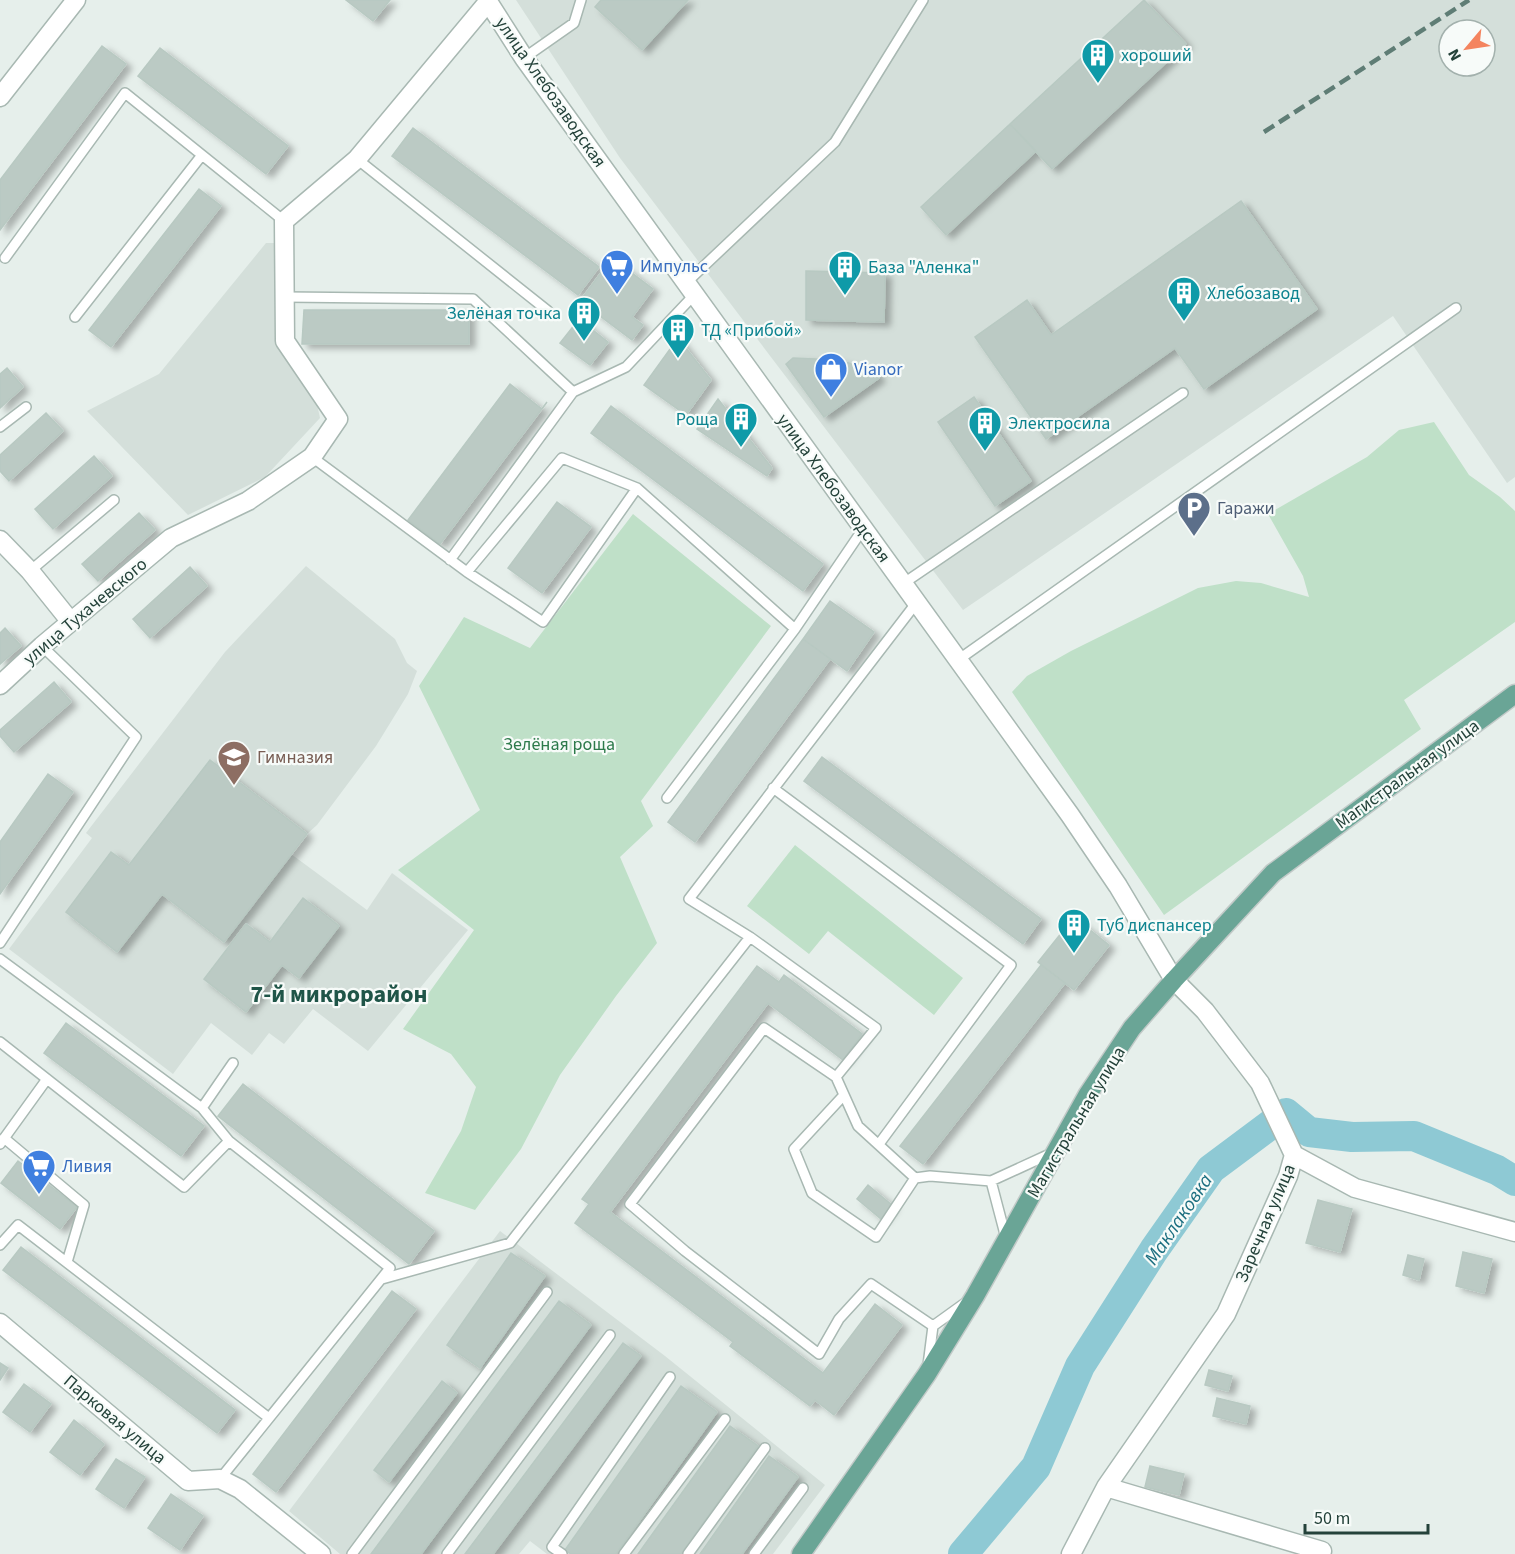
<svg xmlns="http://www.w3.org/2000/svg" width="1515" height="1554" viewBox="0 0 1515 1554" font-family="'Source Sans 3',sans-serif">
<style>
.built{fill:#d4dfda;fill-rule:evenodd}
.green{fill:#bfe0c8}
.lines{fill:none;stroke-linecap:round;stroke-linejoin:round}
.river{stroke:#8ec9d4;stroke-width:30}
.building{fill:#bbcac4;stroke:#b8c9c2;stroke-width:1.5;filter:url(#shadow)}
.lane-casing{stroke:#a8b8b2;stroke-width:12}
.street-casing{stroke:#a8b8b2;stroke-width:21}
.primary-casing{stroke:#c2cac8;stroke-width:21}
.lane{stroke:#fff;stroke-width:9}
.street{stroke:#fff;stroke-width:18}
.primary{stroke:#6aa596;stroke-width:18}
.rail{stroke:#5f7d75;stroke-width:4.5;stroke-dasharray:12 6;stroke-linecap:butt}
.labels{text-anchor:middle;stroke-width:4.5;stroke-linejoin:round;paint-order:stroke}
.culture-label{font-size:18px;fill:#0d838f;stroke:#f7fbf9;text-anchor:start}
.street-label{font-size:18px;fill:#24423a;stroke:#f7fbf9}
.shop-label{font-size:18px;fill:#366cbe;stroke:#f7fbf9;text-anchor:start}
.service-label{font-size:18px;fill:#4e5e75;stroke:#f7fbf9;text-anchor:start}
.park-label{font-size:18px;fill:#2d7a4b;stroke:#f7fbf9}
.education-label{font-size:18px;fill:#785e54;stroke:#f7fbf9;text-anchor:start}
.water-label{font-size:20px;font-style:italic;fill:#1c6f80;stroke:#f7fbf9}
.district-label{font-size:24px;font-weight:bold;fill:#1f5548;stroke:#f7fbf9}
</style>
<defs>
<filter id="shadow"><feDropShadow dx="6" dy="4" stdDeviation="3" flood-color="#0004"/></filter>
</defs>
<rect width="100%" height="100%" fill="#e6efeb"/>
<path class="built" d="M516,0H1515V477L1507,483L1393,316L963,610L620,158ZM1449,30H1485V66H1449Z
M266,243H285L287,358L313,386L320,418L265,477L188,515L87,411L159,374Z
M306,566L395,639L407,663L417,671L408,694L376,746L317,825L307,834L291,854L367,910L392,873L468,930L368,1051L313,1009L284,1044L269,1033L252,1055L211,1023L173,1074L9,949L92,838L86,833L225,652Z
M500,1231L665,1356L825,1485L773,1554H547L530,1541L519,1554H340L289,1511Z"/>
<path class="green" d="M1434,422L1469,475L1500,497L1515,511V622L1404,700L1421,729L1164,915L1012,692L1027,676L1071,651L1198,588L1236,581L1261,583L1309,597L1303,576L1268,514L1367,457L1399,430Z
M633,514L771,626L641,801L653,826L620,857L657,943L616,996L560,1075L521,1149L475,1210L425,1193L461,1131L476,1087L451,1054L403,1029L474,930L398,870L480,810L419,686L464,617L530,648Z
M795,845L963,978L934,1015L828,931L809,954L747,906Z"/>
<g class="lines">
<path class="river" d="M963,1554L1036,1467L1080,1366L1154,1250L1211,1169L1286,1113L1309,1132L1352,1137L1414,1136L1497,1170L1515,1181"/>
</g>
<path class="building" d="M346,0H390L373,21Z
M601,0H688L642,50L595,7Z
M1144,0L1186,44L1052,169L1010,124Z
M102,46L126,64L0,230V180Z
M160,48L288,146L266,174L138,76Z
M1010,124L1036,151L946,235L921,207Z
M413,128L599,267L578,295L392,156Z
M199,189L221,206L111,347L89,330Z
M1241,201L1317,309L1204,389L1175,348L1046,439L975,337L1027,300L1051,335Z
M612,258L653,289L632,317L643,325L632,340L580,301Z
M806,271L885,273L884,322L806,320Z
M304,310H469V344H302Z
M579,319L608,342L590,365L560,343Z
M678,338L711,380L686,415L644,385Z
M793,358L838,360L874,370L879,378L824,417L786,364Z
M7,368L23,387L0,408V374Z
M510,384L542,409L547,402L440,544L408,520Z
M974,397L1031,481L995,506L938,422Z
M718,399L772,468L767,476L697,429Z
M611,406L823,564L803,591L591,433Z
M46,413L63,431L9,481L0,471V455Z
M94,456L112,476L53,529L35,509Z
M557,502L591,527L542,593L508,568Z
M139,513L155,530L98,581L82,564Z
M190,567L207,586L150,638L133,619Z
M830,601L874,632L847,671L803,639Z
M5,628L21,646L0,664V633Z
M803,639L830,659L695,842L668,822Z
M54,682L71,702L14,752L0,736V730Z
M822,757L1041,919L1023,944L804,781Z
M210,760L307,834L224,942L162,894L117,952L66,912L111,852L129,865Z
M48,774L73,792L0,894V842Z
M303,898L339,926L299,978L282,965L246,1012L204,979L246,924L270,942Z
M1074,917L1109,945L1074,990L1038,962Z
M1041,965L1065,983L923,1164L900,1146Z
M757,966L779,982L784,975L862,1034L843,1060L768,1003L610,1212L823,1373L875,1304L902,1325L834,1415L815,1400L810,1406L730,1346L733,1342L575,1223L589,1204L582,1199Z
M66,1023L204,1126L181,1156L44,1053Z
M243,1084L434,1231L409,1264L218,1116Z
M18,1161L77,1207L60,1229L1,1183Z
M868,1185L892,1205L881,1219L857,1199Z
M1318,1200L1352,1209L1340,1252L1306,1243Z
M21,1247L235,1410L217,1433L3,1270Z
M1463,1252L1492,1259L1484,1293L1456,1286Z
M511,1253L545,1276L480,1368L447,1345Z
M1408,1255L1424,1259L1419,1280L1403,1275Z
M392,1291L416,1309L276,1492L253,1474Z
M559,1301L591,1325L421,1554H371Z
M623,1343L641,1356L493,1554H465Z
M0,1363L8,1368L0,1380Z
M1209,1370L1232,1376L1228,1391L1205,1385Z
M442,1381L457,1393L389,1482L374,1470Z
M24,1384L51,1404L30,1432L3,1412Z
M681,1386L717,1412L616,1554H571L565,1550Z
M1217,1398L1250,1406L1246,1424L1213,1416Z
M74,1420L104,1444L80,1475L50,1452Z
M730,1426L758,1446L681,1554H638Z
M769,1456L798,1477L742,1554H700Z
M116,1459L145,1477L124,1508L96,1489Z
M1150,1466L1184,1474L1179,1495L1145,1487Z
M171,1494L203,1516L180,1550L148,1528Z"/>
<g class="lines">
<defs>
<path id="lane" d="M524,58L574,23L581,0
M357,159L548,311
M5,258L125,93L284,221
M687,282L835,142L923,0
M285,297L473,299L573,392
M75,317L202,155
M0,427L26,407
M312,457L467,572L562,458L637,488L795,629
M450,560L573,392L626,367L695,294
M30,571L114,500
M467,572L543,622L637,488
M904,583L1183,393
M958,660L1456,308
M773,788L1011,965L879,1144
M667,798L795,629L863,529
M0,943L136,737L42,646
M0,959L202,1108L229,1141L390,1268L220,1479
M0,1042L184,1187L229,1141
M836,1077L876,1028L750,937L689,899L917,602
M844,1095L794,1149L812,1193L876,1237L915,1178L930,1176L991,1181L1006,1238
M202,1108L233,1063
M4,1138L84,1205L67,1262
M0,1144L47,1079
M915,1178L858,1126L836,1077L764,1028L630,1204L685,1251L819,1354L839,1319L871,1284L933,1326L928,1365
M991,1181L1052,1153
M0,1245L18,1225L269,1418
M382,1279L510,1243L750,937
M933,1326L965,1303
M352,1554L547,1292
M447,1554L610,1335
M562,1554L552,1547L670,1377
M624,1554L725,1419
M688,1554L765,1448
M754,1554L803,1488"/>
<path id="street" d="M487,0L524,58L1070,815L1118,886L1174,980L1205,1011L1260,1083L1294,1155
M0,97L76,0
M0,540L30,571L71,622
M0,685L42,646L171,538L248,501L312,457L338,419L285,341L284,221L357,159L488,2
M1294,1155L1355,1188L1515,1232
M0,1323L188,1481L220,1479L240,1489L321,1554
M1106,1487L1322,1551
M1071,1554L1106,1487L1226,1314L1288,1176L1294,1155"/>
<path id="primary" d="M801,1554L927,1374L975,1296L1088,1094L1132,1028L1174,980L1273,873L1515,694"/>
</defs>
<use href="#lane" class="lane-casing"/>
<use href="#street" class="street-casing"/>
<use href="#primary" class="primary-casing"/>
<use href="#lane" class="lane"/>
<use href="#street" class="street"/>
<use href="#primary" class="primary"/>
<path class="rail" d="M1264,132L1469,0"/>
</g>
<defs>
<symbol id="building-pin" viewBox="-11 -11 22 30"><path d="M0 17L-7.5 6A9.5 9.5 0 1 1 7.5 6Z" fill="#0f9aa8" stroke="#f7fbf9"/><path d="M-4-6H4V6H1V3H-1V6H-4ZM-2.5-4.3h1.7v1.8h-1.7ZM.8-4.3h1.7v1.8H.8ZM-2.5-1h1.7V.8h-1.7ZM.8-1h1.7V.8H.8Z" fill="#fff"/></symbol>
<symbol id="supermarket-pin" viewBox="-11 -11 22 30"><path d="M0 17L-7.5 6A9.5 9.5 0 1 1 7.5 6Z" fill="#3f7fe0" stroke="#f7fbf9"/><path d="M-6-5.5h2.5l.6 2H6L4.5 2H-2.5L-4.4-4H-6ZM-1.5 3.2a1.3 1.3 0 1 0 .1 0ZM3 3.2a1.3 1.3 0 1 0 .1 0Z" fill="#fff"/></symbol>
<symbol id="shop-pin" viewBox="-11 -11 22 30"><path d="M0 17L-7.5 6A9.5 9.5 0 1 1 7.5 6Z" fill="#3f7fe0" stroke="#f7fbf9"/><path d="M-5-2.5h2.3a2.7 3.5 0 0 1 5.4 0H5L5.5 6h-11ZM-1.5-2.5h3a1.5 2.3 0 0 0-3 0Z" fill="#fff"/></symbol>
<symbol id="parking-pin" viewBox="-11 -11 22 30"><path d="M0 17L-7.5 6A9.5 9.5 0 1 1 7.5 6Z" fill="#5c6f8a" stroke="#f7fbf9"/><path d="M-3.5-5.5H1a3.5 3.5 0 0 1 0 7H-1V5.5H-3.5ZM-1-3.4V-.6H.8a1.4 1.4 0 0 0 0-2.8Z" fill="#fff"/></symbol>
<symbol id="school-pin" viewBox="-11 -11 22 30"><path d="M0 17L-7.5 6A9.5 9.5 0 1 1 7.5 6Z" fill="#8d6e63" stroke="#f7fbf9"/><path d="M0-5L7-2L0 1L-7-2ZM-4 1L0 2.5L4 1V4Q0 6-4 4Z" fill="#fff"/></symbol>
</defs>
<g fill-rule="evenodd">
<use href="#building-pin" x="1079" y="36" width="38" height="52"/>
<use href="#supermarket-pin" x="598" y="247" width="38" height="52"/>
<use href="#building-pin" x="826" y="248" width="38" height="52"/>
<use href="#building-pin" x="1165" y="274" width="38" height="52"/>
<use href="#building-pin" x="565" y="294" width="38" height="52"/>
<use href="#building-pin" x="659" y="311" width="38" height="52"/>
<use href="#shop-pin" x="812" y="350" width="38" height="52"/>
<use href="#building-pin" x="722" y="400" width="38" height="52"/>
<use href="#building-pin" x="966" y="404" width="38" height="52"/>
<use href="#parking-pin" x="1175" y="489" width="38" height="52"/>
<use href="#school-pin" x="215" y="738" width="38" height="52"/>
<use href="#building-pin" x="1055" y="906" width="38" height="52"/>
<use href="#supermarket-pin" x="20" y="1147" width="38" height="52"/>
</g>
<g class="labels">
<g class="culture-label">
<text x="1121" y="61">хороший</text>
<text x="868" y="273">База "Аленка"</text>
<text x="1207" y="299">Хлебозавод</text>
<text x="561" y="319" text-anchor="end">Зелёная точка</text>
<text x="701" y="336">ТД «Прибой»</text>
<text x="718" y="425" text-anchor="end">Роща</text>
<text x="1008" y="429">Электросила</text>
<text x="1097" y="931">Туб диспансер</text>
</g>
<g class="street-label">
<text transform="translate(551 92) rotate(55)" y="6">улица Хлебозаводская</text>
<text transform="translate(834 488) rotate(54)" y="6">улица Хлебозаводская</text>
<text transform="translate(85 611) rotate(-40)" y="6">улица Тухачевского</text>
<text transform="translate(1407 774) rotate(-36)" y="6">Магистральная улица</text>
<text transform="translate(1076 1122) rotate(-59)" y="6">Магистральная улица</text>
<text transform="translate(1265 1223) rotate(-67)" y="6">Заречная улица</text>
<text transform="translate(115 1419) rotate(40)" y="6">Парковая улица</text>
</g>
<g class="shop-label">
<text x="640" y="272">Импульс</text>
<text x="854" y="375">Vianor</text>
<text x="62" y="1172">Ливия</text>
</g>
<g class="service-label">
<text x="1217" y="514">Гаражи</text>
</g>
<g class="park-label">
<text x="559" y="750">Зелёная роща</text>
</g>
<g class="education-label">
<text x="257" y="763">Гимназия</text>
</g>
<g class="water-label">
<text transform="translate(1178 1219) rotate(-56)" y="7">Маклаковка</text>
</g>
<g class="district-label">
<text x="339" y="1002">7-й микрорайон</text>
</g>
</g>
<g transform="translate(1467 48) rotate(241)"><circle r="28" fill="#f7fbf9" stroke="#a3b1ad" stroke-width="1.5"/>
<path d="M0-4.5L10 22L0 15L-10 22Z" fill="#f4845f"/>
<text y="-9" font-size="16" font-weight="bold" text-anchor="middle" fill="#24423a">N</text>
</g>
<path d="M1305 1524v9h123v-9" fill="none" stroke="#24423a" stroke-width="3"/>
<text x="1314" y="1524" font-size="18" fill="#24423a" stroke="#f7fbf9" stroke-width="4.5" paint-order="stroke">50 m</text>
</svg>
